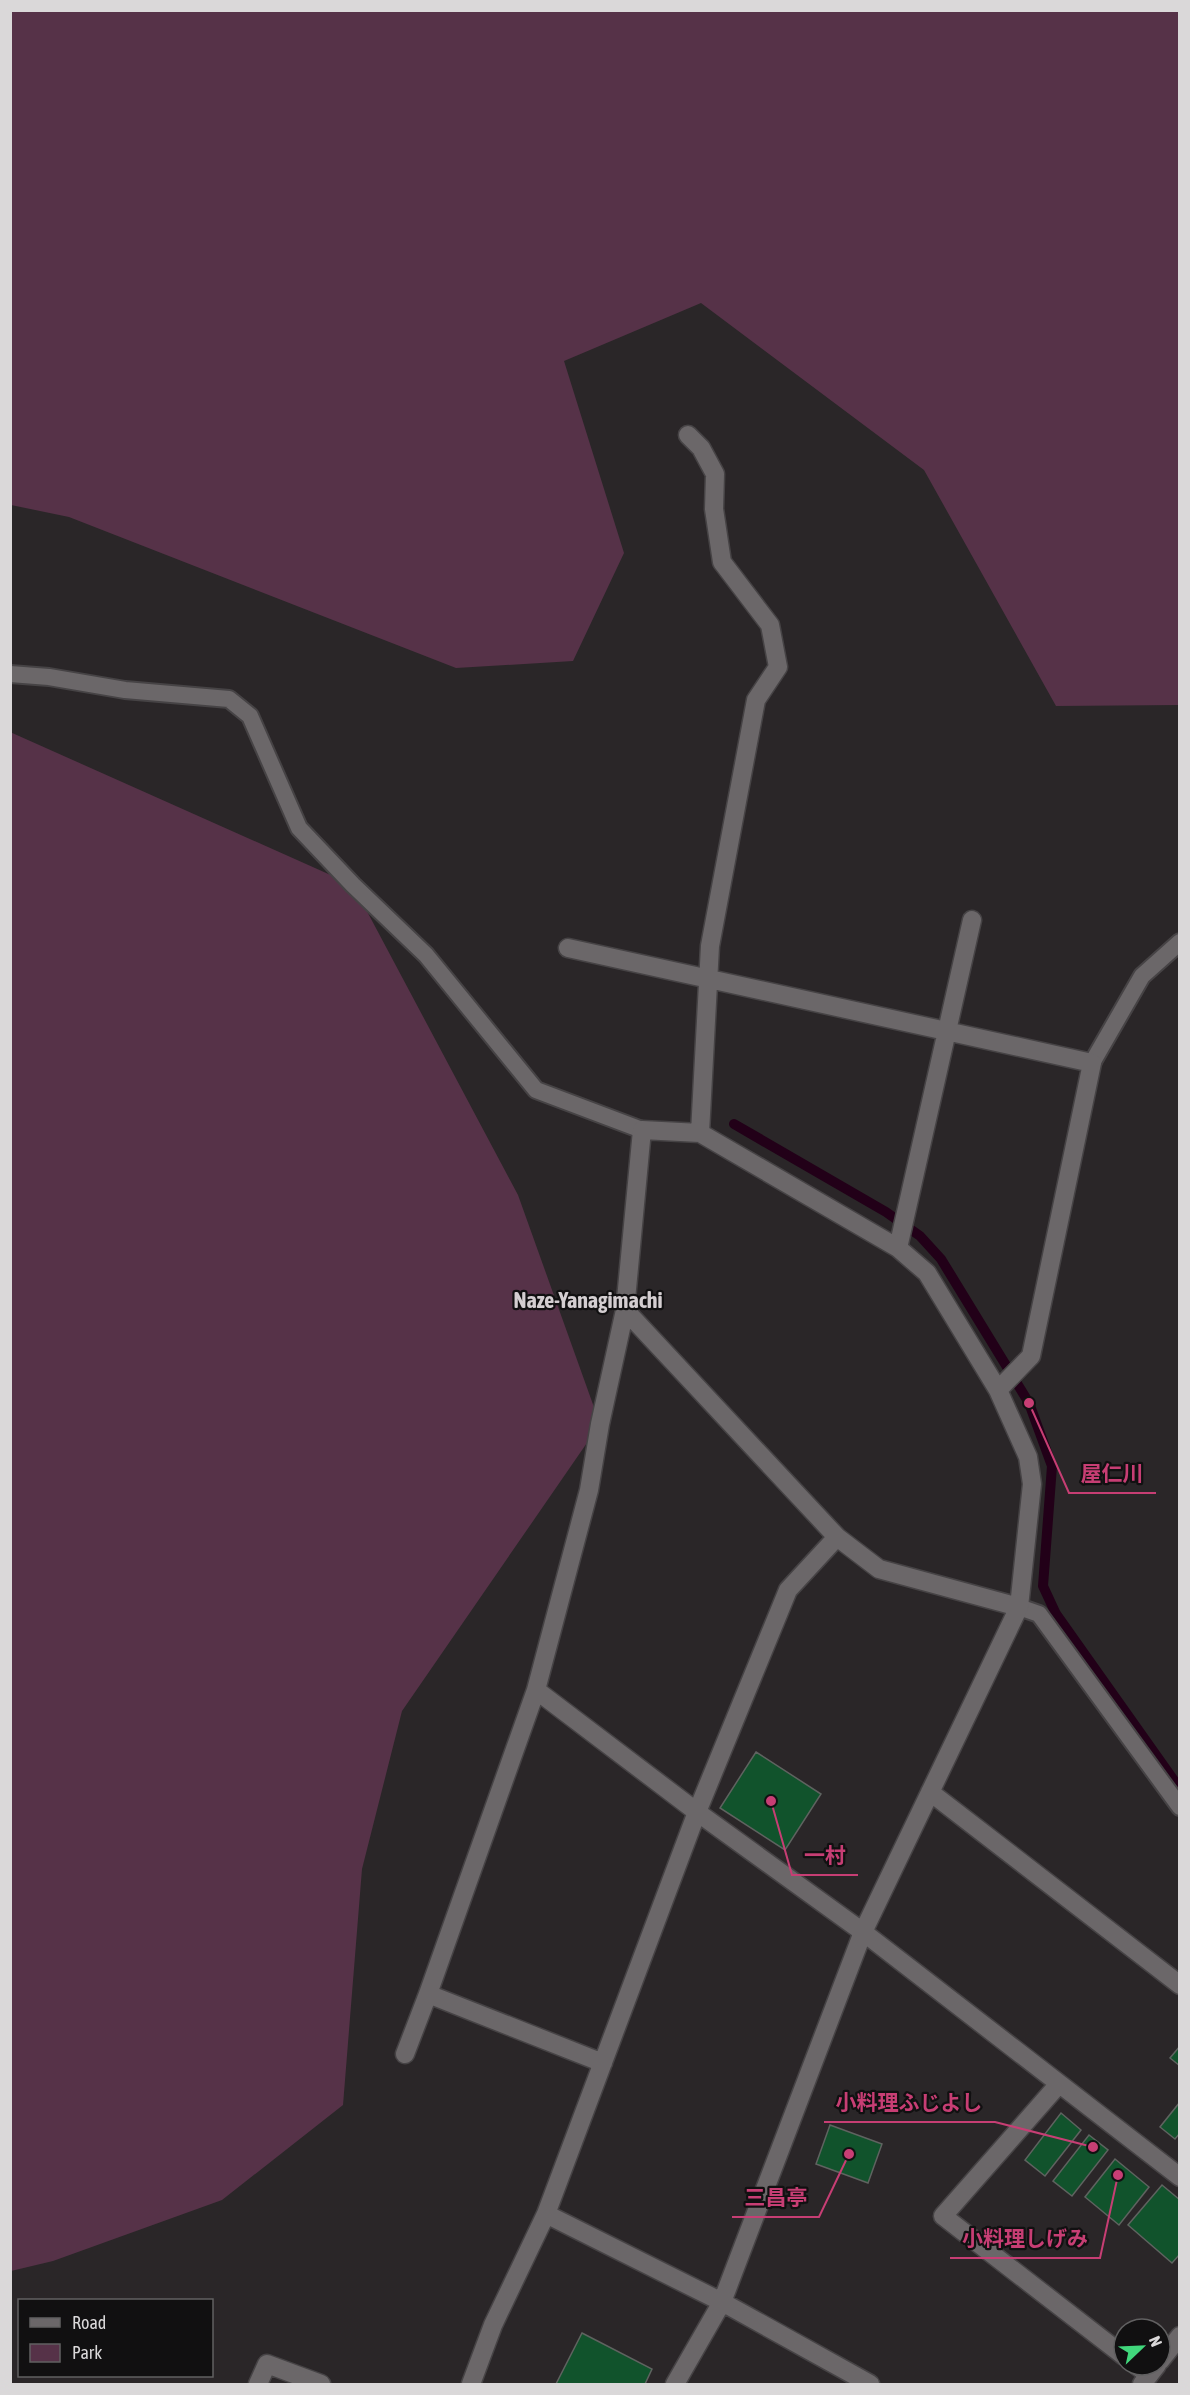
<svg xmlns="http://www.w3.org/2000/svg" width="1190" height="2395" viewBox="0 0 1190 2395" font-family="'Asap Condensed','Noto Sans JP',sans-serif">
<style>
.green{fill:#563248}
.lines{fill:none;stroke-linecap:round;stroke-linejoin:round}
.stream{stroke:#220018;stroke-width:10}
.building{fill:#11532c;stroke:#5f6360;stroke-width:1.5}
.lane-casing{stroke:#464345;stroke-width:20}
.street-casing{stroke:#464345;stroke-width:21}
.secondary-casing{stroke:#464345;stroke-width:21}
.lane{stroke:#6b6769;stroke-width:16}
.street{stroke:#6b6769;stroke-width:18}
.secondary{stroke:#6b6769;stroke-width:18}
.labels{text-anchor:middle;stroke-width:4.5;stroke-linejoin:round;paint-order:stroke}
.quarter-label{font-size:22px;font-weight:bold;fill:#d4ced1;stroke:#111011}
.leader{fill:none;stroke:#c73e74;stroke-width:2}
.callout-dot{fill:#c73e74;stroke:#111011;stroke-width:2}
.callout-label{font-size:21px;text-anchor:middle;font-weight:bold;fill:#c73e74;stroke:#111011;stroke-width:4.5;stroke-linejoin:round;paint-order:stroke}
</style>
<rect width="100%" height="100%" fill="#2a2628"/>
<path class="green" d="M11,10L1179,11V705L1056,706L924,470L701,303L564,361L624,553L573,661L456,668L69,517L11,505Z
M10,732L353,885L518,1195L600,1424L402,1711L362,1869L343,2105L222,2200L53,2261L11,2271Z"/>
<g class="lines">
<path class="stream" d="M734,1124L886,1212L920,1236L941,1259L1029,1403L1052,1466L1043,1586L1056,1614L1180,1789"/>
</g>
<path class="building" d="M756,1752L821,1794L785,1850L720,1808Z
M1180,2046V2066L1170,2058Z
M1180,2102V2133L1175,2139L1160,2127Z
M1061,2113L1081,2130L1045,2176L1025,2160Z
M830,2125L882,2144L868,2183L816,2164Z
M1089,2135L1108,2150L1072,2196L1053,2181Z
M1115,2159L1149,2187L1119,2225L1085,2197Z
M1162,2185L1180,2200V2254L1172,2263L1128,2225Z
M582,2333L652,2369L645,2384H556Z"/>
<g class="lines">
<defs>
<path id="lane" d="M10,674L49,677L125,690L229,699L250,716L299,828L353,885L426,955L536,1090L642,1130
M1092,1063L1142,976L1180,942
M1019,1607L1039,1614L1180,1807"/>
<path id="street" d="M688,435L701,448L715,474L714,509L722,562L770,625L778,667L756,700L710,946L700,1133
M568,948L1092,1063L1031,1356L998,1390
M898,1248L972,920
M625,1310L837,1537L879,1569L1019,1607
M536,1690L697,1812L863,1932L1180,2177
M930,1792L1180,1985
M428,1994L603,2063
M405,2054L428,1994L536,1690L589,1490L600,1424L625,1310L642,1130L700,1133L898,1248L927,1273L998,1390L1028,1457L1032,1484L1019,1607L863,1932L722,2302L675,2384
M1058,2085L943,2216L1124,2356
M546,2214L722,2302L870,2384
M1136,2365L1149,2375
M258,2384L267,2364L321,2384
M471,2384L493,2325L546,2214L697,1812L788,1590L837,1537"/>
<path id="secondary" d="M1160,2361L1180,2336
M1142,2384L1157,2365"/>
</defs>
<use href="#lane" class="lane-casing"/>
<use href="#street" class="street-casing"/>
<use href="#secondary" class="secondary-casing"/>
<use href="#lane" class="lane"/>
<use href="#street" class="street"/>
<use href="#secondary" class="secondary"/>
</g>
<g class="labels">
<g class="quarter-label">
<text x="588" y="1308">Naze-Yanagimachi</text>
</g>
</g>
<path class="leader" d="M1029 1403L1069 1493H1156M771 1801L792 1875H858M1093 2147L995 2122H824M849 2154L819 2217H732M1118 2175L1100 2258H950"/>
<g class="callout-dot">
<circle cx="1029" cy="1403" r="6"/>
<circle cx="771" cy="1801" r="6"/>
<circle cx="1093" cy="2147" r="6"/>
<circle cx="849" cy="2154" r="6"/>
<circle cx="1118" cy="2175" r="6"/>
</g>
<g class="callout-label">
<text x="1112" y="1481">屋仁川</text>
<text x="825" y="1863">一村</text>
<text x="909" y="2110">小料理ふじよし</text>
<text x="776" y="2205">三昌亭</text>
<text x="1025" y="2246">小料理しげみ</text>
</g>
<rect width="1190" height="2395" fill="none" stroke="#dad8d9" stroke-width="24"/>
<rect x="18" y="2299" width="195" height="78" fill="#111011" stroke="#616061" stroke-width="1.5"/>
<rect x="30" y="2318" width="30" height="9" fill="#6b6769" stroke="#616061" stroke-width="1.5"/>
<text x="72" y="2329" font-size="18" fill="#dad8d9">Road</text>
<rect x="30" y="2344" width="30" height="18" fill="#563248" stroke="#616061" stroke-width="1.5"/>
<text x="72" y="2359" font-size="18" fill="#dad8d9">Park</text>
<g transform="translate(1142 2347) rotate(67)"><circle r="28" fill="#111011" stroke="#616061" stroke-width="1.5"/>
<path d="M0-4.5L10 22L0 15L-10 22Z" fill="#41d77c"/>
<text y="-9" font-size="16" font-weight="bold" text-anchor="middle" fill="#dad8d9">N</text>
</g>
</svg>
